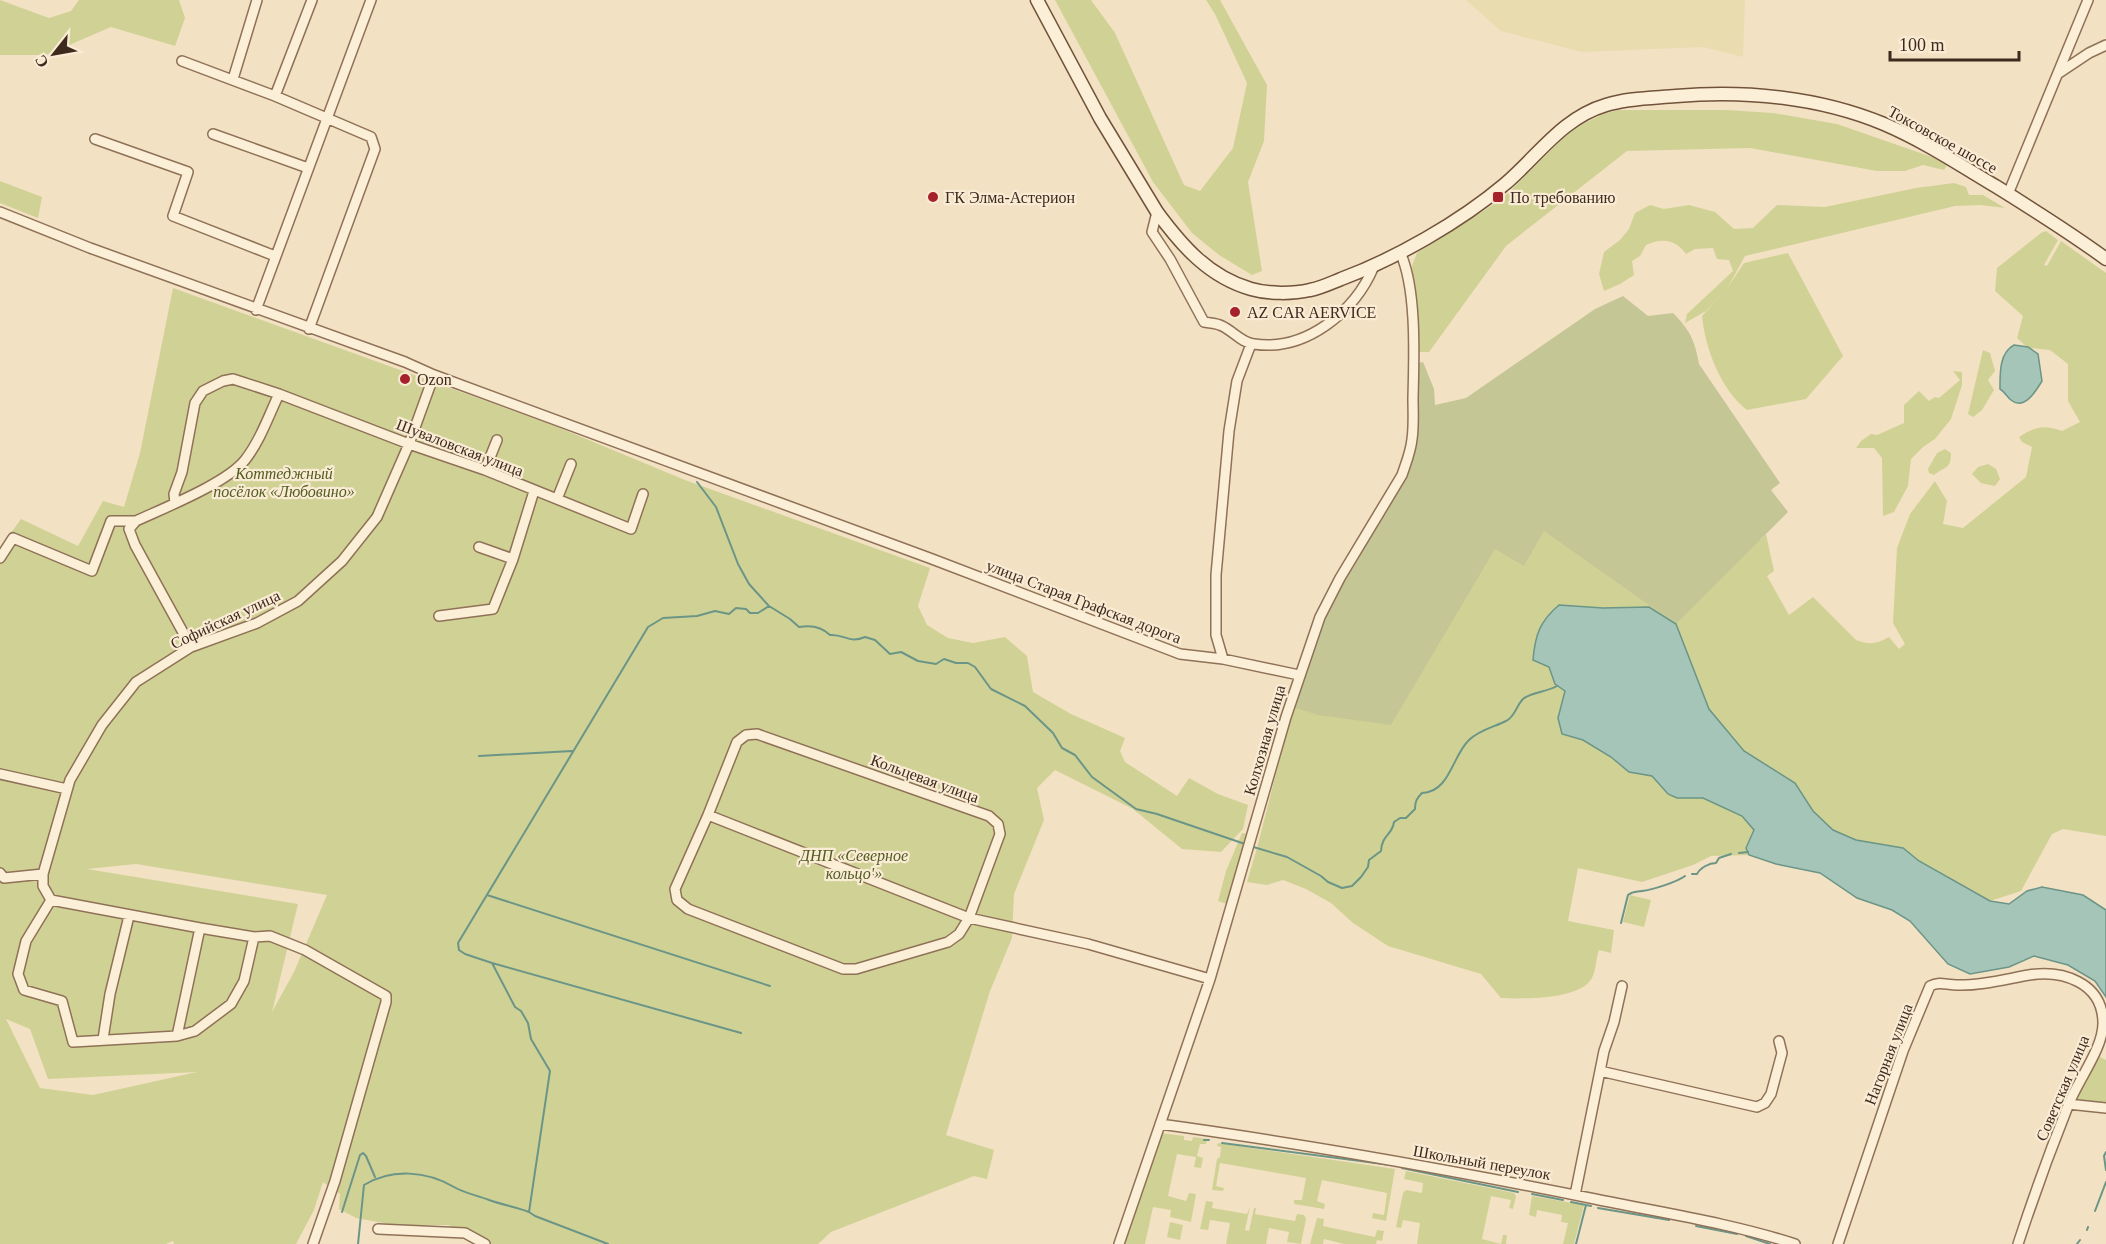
<svg xmlns="http://www.w3.org/2000/svg" width="2106" height="1244" viewBox="0 0 2106 1244" font-family="Georgia,serif">
<style>
.farmland{fill:#e9dcaf}
.green{fill:#d0d295;fill-rule:evenodd}
.cemetery{fill:#c4c695}
.water{fill:#a5c5b9;stroke:#6b9587;stroke-width:1.5}
.lines{fill:none;stroke-linecap:round;stroke-linejoin:round}
.stream{stroke:#6b9587;stroke-width:2}
.minor-casing{stroke:#8f7157;stroke-width:12}
.secondary-casing{stroke:#71523a;stroke-width:15}
.minor{stroke:#fcefd7;stroke-width:9}
.secondary{stroke:#fcefd7;stroke-width:12}
.poi-dot{fill:#a5212b;stroke:#f9ebd4;stroke-width:2}
.labels{text-anchor:middle;stroke-width:4.5;stroke-linejoin:round;paint-order:stroke}
.street-label{font-size:16px;fill:#3e2a1d;stroke:#f9ebd4}
.poi-label{font-size:16px;fill:#3e2a1d;stroke:#f9ebd4;text-anchor:start}
.park-label{font-size:16px;font-style:italic;fill:#525c21;stroke:#f9ebd4}
</style>
<rect width="100%" height="100%" fill="#f3e1c3"/>
<path class="farmland" d="M1466,0H1745L1743,57L1703,47L1582,52L1501,31Z"/>
<path class="green" d="M0,0L49,18L71,11L79,0H179L185,18L175,46L111,27L46,55H0Z
M1055,0H1091L1115,33L1184,185L1200,191L1233,148L1247,83L1215,14L1206,0H1220L1267,85L1264,141L1248,182L1262,271L1252,275L1219,255L1192,233L1153,182Z
M1618,110H1727L1773,113L1837,124L1932,157L1947,165L1944,170L1923,165L1905,171H1877L1750,148L1627,151L1506,246L1429,352H1417L1412,266L1417,253L1502,199L1571,130L1603,114Z
M0,181L42,197L38,218L0,203Z
M1954,183L1966,187L1969,195H1983L2005,208L1980,205L1955,206L1745,256L1728,287L1744,263L1788,253L1843,356L1806,399L1747,410C1721,390 1705,348 1702,316L1723,293L1706,311L1685,323L1687,314L1733,271L1729,260L1717,259L1713,248L1695,249L1686,254C1675,239 1662,238 1646,245L1640,256L1632,261L1634,275L1620,284L1604,291L1599,274L1604,252L1620,240L1629,229L1635,213L1650,205L1664,209L1689,205L1715,212L1734,229L1753,228L1777,205L1825,207L1916,188Z
M2046,231L2058,240L2044,265L2047,266L2061,241L2106,273V836L2063,829L2052,834L2021,891L1990,901L1919,861L1903,848L1856,840L1833,830L1813,811L1795,783L1744,751L1709,709L1652,776L1668,794L1677,798H1703L1742,816L1754,830L1746,848L1749,855L1711,856L1693,865L1642,882L1578,868L1568,921L1614,930L1611,953L1599,950C1596,958 1596,970 1592,978C1580,1000 1523,999 1501,998L1481,974L1388,946L1353,923L1331,903L1306,889L1283,880L1267,885L1247,882L1257,848L1293,707L1409,471L1414,452L1760,540L1766,534L1774,571L1767,576L1789,615L1813,597L1856,640C1869,645 1877,644 1889,637L1899,649L1905,644L1893,623L1897,548L1910,514L1935,481L1947,501L1943,524L1963,528L2026,477L2032,447L2022,442L2019,437C2034,427 2043,424 2062,431L2080,422L2068,401V364L2050,350L2028,348L2017,338L2023,316L1995,291L1997,268L2041,233Z
M173,288L555,426L685,480L930,568L918,606L927,625L948,638L973,643L1005,637L1027,656L1033,692L1071,714L1125,738L1120,751L1125,762L1177,796L1189,778L1218,794L1248,805L1243,829L1221,852L1182,849L1133,809L1055,770L1037,788L1044,820L1014,894L1012,938L990,991L946,1135L994,1150L987,1179L974,1176L831,1232L818,1244H492L448,1225H395L356,1218L339,1209L340,1194L323,1182L314,1210L296,1244H174L173,1241L166,1244H0V548L21,519L78,546L103,501L124,507L140,453ZM136,864L327,895L294,972L272,1012L298,904L87,869ZM6,1019L30,1029L48,1079L197,1072L93,1095L40,1088Z
M1983,350L1990,353L1995,371L1988,380L1994,390L1982,410L1973,417L1968,414Z
M1953,371L1962,372V385L1951,419L1935,439L1923,447L1911,459L1908,486L1894,512L1883,516L1882,458L1874,448H1856L1861,441L1871,434L1877,435L1904,423V405L1919,391L1929,401L1935,397L1939,398L1960,380Z
M1945,449L1951,453C1951,470 1945,466 1934,475L1929,473L1928,469L1937,453Z
M1988,464L1996,469L2000,479L1995,486L1981,483L1972,474L1978,467Z
M1242,833L1250,834L1227,904L1218,901L1226,871Z
M1630,895L1651,900L1644,927L1623,922Z
M2096,1055L2106,1060V1105L2076,1099V1095Z
M1161,1133L1184,1136V1140L1192,1141L1193,1137L1207,1139L1206,1144H1200L1197,1156L1203,1158L1201,1168L1194,1167L1196,1157L1177,1154L1168,1196L1186,1201L1189,1193L1196,1194L1191,1222L1170,1217L1171,1210L1153,1207L1145,1244H1123Z
M1218,1143L1395,1169L1386,1221L1372,1218L1373,1213L1384,1215L1387,1193L1322,1180L1317,1201L1325,1204L1324,1209L1294,1204V1200H1302L1306,1178L1220,1163L1216,1186L1224,1188L1223,1191L1212,1190L1217,1159L1220,1157L1221,1147L1217,1146Z
M1406,1171L1514,1193L1516,1196L1513,1209L1509,1208L1511,1200L1491,1196L1482,1239L1501,1244L1503,1235H1507L1506,1244H1417L1420,1223L1403,1220L1401,1228L1396,1227L1403,1193L1406,1190L1422,1193L1423,1183L1404,1179Z
M1532,1196L1584,1205L1574,1244H1563L1568,1223L1561,1222L1562,1215L1537,1210L1536,1217L1529,1215Z
M1206,1201L1213,1202L1212,1208L1247,1214L1250,1207L1245,1230L1249,1231L1254,1208H1256L1255,1214L1295,1221L1297,1214L1304,1215L1306,1219L1301,1244L1287,1242L1289,1232L1269,1228L1266,1244H1226L1230,1223L1210,1220L1208,1230L1200,1229Z
M1317,1218L1324,1219L1323,1226L1375,1237L1377,1230L1384,1231L1382,1241L1377,1240L1376,1244H1344L1324,1239L1323,1244H1310Z
M1170,1222L1183,1225L1180,1240L1167,1237Z"/>
<path class="cemetery" d="M1623,296L1648,316L1673,313C1690,330 1695,341 1699,364L1780,483L1771,490L1788,512L1676,624L1544,531L1524,566L1495,549L1391,725L1318,715L1293,707L1323,620L1344,577L1409,471L1418,439V363L1423,362L1434,389L1435,405L1466,398L1595,309Z"/>
<path class="water" d="M2014,345L2028,347L2038,354L2042,381C2036,391 2024,411 2011,400C2007,397 2005,392 2000,389C2000,374 1999,353 2014,345Z
M1559,605L1603,608L1649,607L1676,624L1709,709L1744,751L1795,783L1813,811L1833,830L1856,840L1903,848L1919,861L1990,901L2009,904L2027,891L2042,887L2083,895L2106,910V997L2095,981L2068,965L2034,956L2009,967L1970,974L1948,964L1910,921L1892,910L1857,898L1820,873L1776,864L1749,855L1746,848L1754,830L1742,816L1703,798H1677L1668,794L1652,776L1629,772L1611,757L1583,740L1562,734L1558,718L1565,691L1555,684L1549,667L1533,660C1535,635 1540,621 1559,605Z"/>
<g class="lines">
<path class="stream" d="M697,482L716,507L738,564L749,584L768,605
M479,756L572,751
M1250,846L1287,857L1321,876L1328,882L1342,888L1352,886L1361,877L1368,867L1369,860L1381,851C1382,834 1392,836 1394,822L1400,818H1406L1415,809C1415,801 1417,798 1422,793C1450,792 1452,756 1469,740C1479,730 1494,727 1506,721C1515,717 1516,706 1523,699C1531,692 1547,692 1557,686
M1739,853L1748,852
M1692,874H1697C1700,868 1709,863 1716,863L1719,858L1731,854
M487,895L770,986
M1621,923L1628,895C1633,891 1636,892 1642,891C1652,890 1677,882 1685,876
M492,963L515,1007L521,1011L528,1023L531,1039L550,1071L529,1212L535,1216L608,1244
M741,1033L492,963L465,954L459,950L458,943L648,627L663,618L697,616L715,611L729,614L736,608L746,609L750,613H758L769,606L790,619L799,627C810,625 822,627 830,635C845,634 849,644 865,637L875,640L890,654L901,652L918,661L936,664L944,659L956,663H968L975,667L991,689L1025,706L1053,733L1062,748L1075,755L1092,777L1136,809L1157,814L1245,844
M1204,1140H1209
M1222,1143L1391,1165
M2106,1152L2104,1156L2106,1170
M1402,1168L1518,1192
M1532,1194L1563,1200
M1571,1202L1591,1206
M1598,1208L1669,1220
M2095,1211L2106,1182
M342,1212L360,1155L363,1153L366,1156L375,1177
M1696,1226L1737,1234
M2087,1230L2088,1227
M1746,1236L1770,1244
M358,1244L364,1185C392,1168 427,1171 454,1187C464,1193 479,1196 489,1200C503,1205 516,1207 529,1212
M1576,1244L1586,1205
M2077,1244L2080,1240"/>
<defs>
<path id="minor" d="M182,61L275,96L371,137L375,149L309,329
M2059,73L2089,53L2106,45
M233,79L257,0
M275,96L312,0
M213,134L308,168
M95,139L188,172L173,216L275,256
M2008,194L2088,0
M0,212L90,248L405,362L434,375L932,559L1180,654L1223,659L1299,675
M1157,212L1152,232L1170,259L1204,322C1209,323 1217,323 1222,326C1233,331 1242,343 1254,344C1305,352 1355,312 1374,266
M256,310L371,0
M485,470L497,440
M557,499L571,464
M175,503L174,494L182,472L195,403L203,391L223,381L233,379L279,394L409,444L485,470L631,529L643,494
M479,547L513,559
M0,558L13,538L92,571L111,521H136
M439,616L493,609L513,559L534,491
M191,647L135,545L129,529L136,521C164,508 227,483 245,460C260,441 269,415 279,394
M1223,659L1216,635V575L1229,431L1237,381L1251,344
M757,734L989,816L998,824L1000,834L969,918L959,934L948,942L856,969H843L688,909L677,900L675,889L708,815L737,742L746,735Z
M0,774L67,789
M708,815L969,918L1088,944L1210,979
M0,873L4,878L43,874
M51,900L26,941L18,974L24,990L62,1001L73,1042L177,1036L195,1031L231,1004L244,981L254,937
M177,1036L200,928
M103,1039L110,994L129,916
M1600,1071L1757,1107L1765,1103L1771,1094L1782,1053L1779,1041
M2068,1104L2106,1108
M1160,1124C1306,1144 1451,1170 1595,1199C1663,1213 1730,1223 1795,1244
M1575,1195L1604,1051L1614,1022L1622,986
M378,1229L465,1233L485,1244
M313,1244L335,1181L386,1002V996L305,950L270,936L254,937L200,928L51,900L43,886V874L70,780L102,725L136,682L191,647L257,623L298,601L342,561L377,517L409,444L434,375
M1119,1244L1210,979L1286,717L1320,617L1340,578L1402,475C1406,463 1411,451 1412,439C1414,426 1413,411 1413,398C1414,357 1417,289 1400,252
M1838,1244L1903,1051L1930,986C1940,981 1946,985 1957,985C1980,986 2006,979 2029,975C2062,970 2102,982 2103,1022C2104,1048 2077,1081 2068,1106C2050,1151 2033,1198 2018,1244"/>
<path id="secondary" d="M1037,0L1100,118L1157,212C1182,246 1209,277 1251,289C1268,294 1293,294 1310,290C1321,288 1331,283 1341,279C1395,259 1460,222 1505,184C1538,156 1562,118 1606,105C1628,98 1653,98 1676,96C1745,90 1819,97 1884,124C1924,141 1960,165 1997,187C2034,210 2071,233 2106,259"/>
</defs>
<use href="#minor" class="minor-casing"/>
<use href="#secondary" class="secondary-casing"/>
<use href="#minor" class="minor"/>
<use href="#secondary" class="secondary"/>
</g>
<g class="poi-dot">
<circle cx="933" cy="197" r="6"/>
<rect x="1492" y="191" width="12" height="12" rx="3"/>
<circle cx="1235" cy="312" r="6"/>
<circle cx="405" cy="379" r="6"/>
</g>
<g class="labels">
<g class="street-label">
<text transform="translate(1943 139) rotate(29)" y="6">Токсовское шоссе</text>
<text transform="translate(460 447) rotate(21)" y="6">Шуваловская улица</text>
<text transform="translate(1084 601) rotate(21)" y="6">улица Старая Графская дорога</text>
<text transform="translate(225 619) rotate(-25)" y="6">Софийская улица</text>
<text transform="translate(1264 740) rotate(-74)" y="6">Колхозная улица</text>
<text transform="translate(925 778) rotate(20)" y="6">Кольцевая улица</text>
<text transform="translate(1888 1054) rotate(-69)" y="6">Нагорная улица</text>
<text transform="translate(2062 1088) rotate(-67)" y="6">Советская улица</text>
<text transform="translate(1482 1162) rotate(10)" y="6">Школьный переулок</text>
</g>
<g class="poi-label">
<text x="945" y="203">ГК Элма-Астерион</text>
<text x="1510" y="203">По требованию</text>
<text x="1247" y="318">AZ CAR AERVICE</text>
<text x="417" y="385">Ozon</text>
</g>
<g class="park-label">
<text x="284" y="479">Коттеджный<tspan x="284" dy="18">посёлок «Любовино»</tspan></text>
<text x="854" y="861">ДНП «Северное<tspan x="854" dy="18">кольцо'»</tspan></text>
</g>
</g>
<g transform="translate(54 54) rotate(239)" stroke="#f9ebd4" stroke-width="4.5" paint-order="stroke">
<path d="M0-4.5L10 22L0 15L-10 22Z" fill="#3e2a1d"/>
<text y="-9" font-size="16" font-weight="bold" text-anchor="middle" fill="#3e2a1d">С</text>
</g>
<path d="M1890 51v9h129v-9" fill="none" stroke="#3e2a1d" stroke-width="3"/>
<text x="1899" y="51" font-size="18" fill="#3e2a1d" stroke="#f9ebd4" stroke-width="4.5" paint-order="stroke">100 m</text>
</svg>
